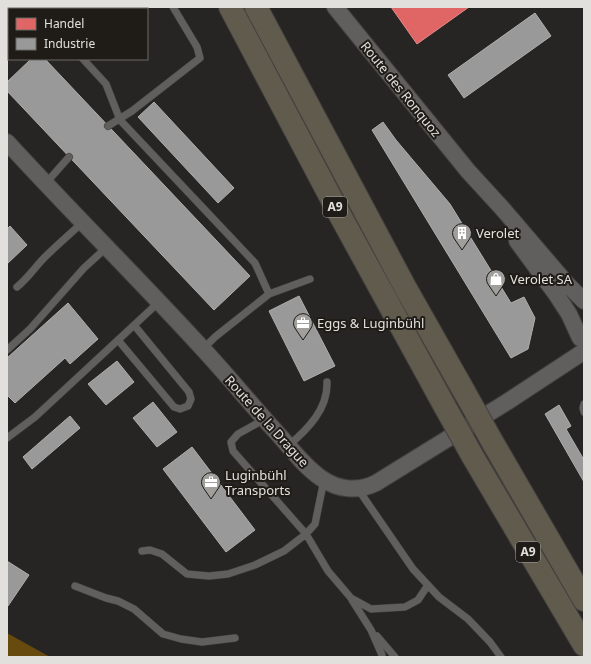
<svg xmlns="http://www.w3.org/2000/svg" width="591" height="664" viewBox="0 0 591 664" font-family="'Noto Sans',sans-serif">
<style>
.water{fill:#674a0d}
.shops{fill:#e06666;stroke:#e18b8a}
.industry{fill:#999;stroke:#afaead}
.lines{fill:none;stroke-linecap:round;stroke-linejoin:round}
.service-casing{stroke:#42403e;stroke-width:8}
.tertiary-casing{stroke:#42403e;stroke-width:18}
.motorway-casing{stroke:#42403e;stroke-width:24}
.service{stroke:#615f5d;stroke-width:7}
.tertiary{stroke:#615f5d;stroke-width:16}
.motorway{stroke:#615b4e;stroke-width:22}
.motorway-bridge-casing{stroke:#42403e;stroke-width:24;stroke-linecap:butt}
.motorway-bridge{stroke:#615b4e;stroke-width:22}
.labels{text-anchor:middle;stroke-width:4;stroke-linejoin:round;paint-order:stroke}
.shield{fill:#1f1c17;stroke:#a8a5a2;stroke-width:1}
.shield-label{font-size:12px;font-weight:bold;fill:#e2e0dd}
.street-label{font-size:13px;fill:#e2e0dd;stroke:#1f1c17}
.poi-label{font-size:13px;fill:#e2e0dd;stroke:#1f1c17;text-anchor:start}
</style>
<rect width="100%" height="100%" fill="#272523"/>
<path class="water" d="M7,633L50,657H7Z"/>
<path class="shops" d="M391,7H469L417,44Z"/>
<path class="industry" d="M535,13L551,36L464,98L448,75Z
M31,59H45L250,276L214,310L7,91V82Z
M154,102L234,188L218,203L138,117Z
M383,122L396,140L450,204L511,303L524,297L535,318L528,349L511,358L372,130Z
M10,226L27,245L7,264V229Z
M299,296L335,366L304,381L269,311Z
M68,303L98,339L70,364L65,358L15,403L7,395V358Z
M117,361L134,382L106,405L88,384Z
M153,402L177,432L157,447L133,418Z
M559,405L571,426L566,429L584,460V482L545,414Z
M70,416L80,428L32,469L23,457Z
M192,447L255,530L226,552L163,469Z
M7,561L29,575L8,606L7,605Z"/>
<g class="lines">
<defs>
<path id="service" d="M68,9L69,7
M83,59L106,84L120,120L255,263L269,294L215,337L203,349
M108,126L132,111L200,58L197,47L173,7
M46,183L69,157
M17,287C28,278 35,267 45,257C57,245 70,234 83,222
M269,294L310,279
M118,340L174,407L180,409L188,406L191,399L189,392L134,325
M7,350L30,329L84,268L107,247
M584,404L583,408L584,412
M265,419L238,434L231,442L233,451L306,534L315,524L324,480
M7,438L35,417L159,302
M288,446C308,429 328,409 327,382
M358,489L413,569L439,597L468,619L490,642L501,657
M142,551L150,550L162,554L187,574L209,576L228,574L255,565L284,551L306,534L328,571L351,598L371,609L405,607L418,600L428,585
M75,586L106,598L118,601L134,609L163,634L181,639L202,642L235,638
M352,600L371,630L382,655V657
M377,636L395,657"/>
<path id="tertiary" d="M335,7L468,171L501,207L567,284L584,301
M7,142C71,212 139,279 203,349C229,377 253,407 279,435C292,450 305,467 321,478C338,490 358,492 376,483L507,402L583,352
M517,241L556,294L569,314L580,338"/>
<path id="motorway" d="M230,7L341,217L444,405
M256,7L405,287L465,393
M493,443L584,600
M473,457L584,645"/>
</defs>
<use href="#service" class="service-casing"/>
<use href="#tertiary" class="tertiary-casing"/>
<use href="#motorway" class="motorway-casing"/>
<use href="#service" class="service"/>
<use href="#tertiary" class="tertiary"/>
<use href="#motorway" class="motorway"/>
<defs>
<path id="motorway-bridge" d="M465,393L493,443
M444,405L473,457"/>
</defs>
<use href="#motorway-bridge" class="motorway-bridge-casing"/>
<use href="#motorway-bridge" class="motorway-bridge"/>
</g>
<defs>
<symbol id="building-pin" viewBox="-11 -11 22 30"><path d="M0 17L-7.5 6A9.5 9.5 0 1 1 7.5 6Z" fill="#a19f9c" stroke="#1f1c17"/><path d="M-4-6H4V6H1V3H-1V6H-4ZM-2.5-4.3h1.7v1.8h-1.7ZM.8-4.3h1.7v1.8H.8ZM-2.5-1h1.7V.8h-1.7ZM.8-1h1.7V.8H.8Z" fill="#fff"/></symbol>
<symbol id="shop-pin" viewBox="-11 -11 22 30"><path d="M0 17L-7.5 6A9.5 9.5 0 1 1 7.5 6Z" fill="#a19f9c" stroke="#1f1c17"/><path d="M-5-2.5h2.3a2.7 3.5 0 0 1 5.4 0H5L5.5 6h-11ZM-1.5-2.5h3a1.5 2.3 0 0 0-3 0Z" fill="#fff"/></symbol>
<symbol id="office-pin" viewBox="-11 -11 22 30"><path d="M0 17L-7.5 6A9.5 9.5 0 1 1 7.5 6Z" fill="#a19f9c" stroke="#1f1c17"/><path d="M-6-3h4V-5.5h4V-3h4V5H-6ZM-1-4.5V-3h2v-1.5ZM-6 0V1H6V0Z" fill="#fff"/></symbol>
</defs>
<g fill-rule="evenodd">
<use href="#building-pin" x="451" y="222" width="22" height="30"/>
<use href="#shop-pin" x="485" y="268" width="22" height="30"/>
<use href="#office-pin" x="292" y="312" width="22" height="30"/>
<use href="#office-pin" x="200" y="471" width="22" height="30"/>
</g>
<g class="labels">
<g class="shield">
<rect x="323" y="197" width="24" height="20" rx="3"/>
<rect x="516" y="542" width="24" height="20" rx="3"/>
</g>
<g class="shield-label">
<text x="335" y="211">A9</text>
<text x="528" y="556">A9</text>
</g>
<g class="street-label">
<text transform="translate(401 89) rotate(51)" y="5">Route des Ronquoz</text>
<text transform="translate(267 421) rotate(48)" y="5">Route de la Drague</text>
</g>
<g class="poi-label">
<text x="476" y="238">Verolet</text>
<text x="510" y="284">Verolet SA</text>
<text x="317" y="328">Eggs &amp; Luginbühl</text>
<text x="225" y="480">Luginbühl<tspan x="225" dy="15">Transports</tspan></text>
</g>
</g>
<rect width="591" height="664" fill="none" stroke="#e2e0dd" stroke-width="16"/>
<rect x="8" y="8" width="140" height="52" fill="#1f1c17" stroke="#6d6a66"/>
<rect x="16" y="18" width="20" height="12" fill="#e06666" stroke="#6d6a66"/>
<text x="44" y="28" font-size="12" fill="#e2e0dd">Handel</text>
<rect x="16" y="38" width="20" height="12" fill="#999999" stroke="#6d6a66"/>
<text x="44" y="48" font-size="12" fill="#e2e0dd">Industrie</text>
</svg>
